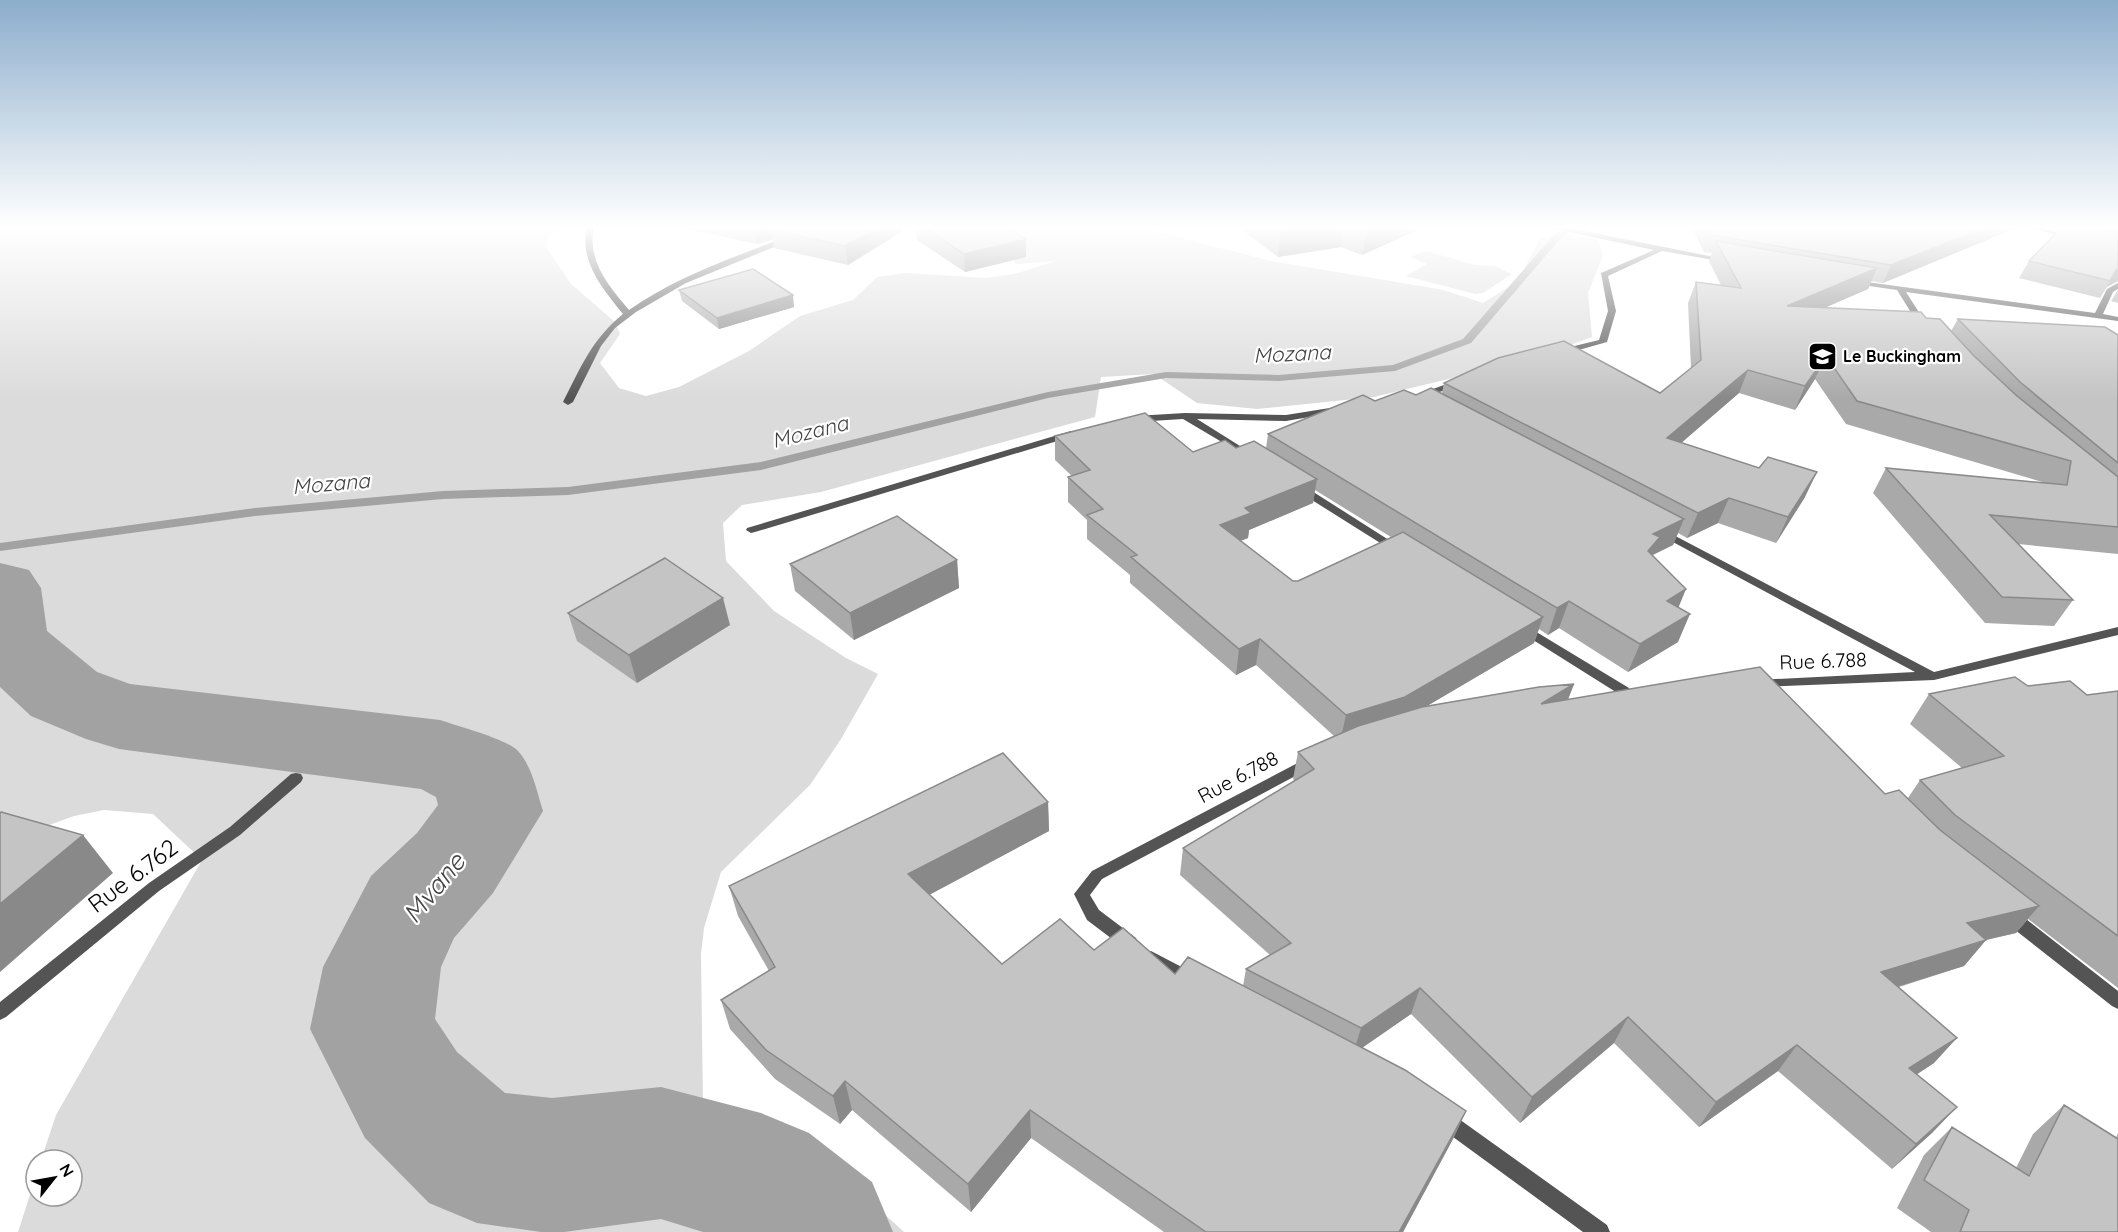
<svg xmlns="http://www.w3.org/2000/svg" width="2118" height="1232" viewBox="0 0 2118 1232" font-family="Quicksand,sans-serif">
<style>
.green{fill:#dbdbdb}
.lines{fill:none;stroke-linecap:round;stroke-linejoin:round}
.stream{fill:#a2a2a2;fill-rule:evenodd}
.river{fill:#a2a2a2;fill-rule:evenodd}
.minor{fill:#545454;fill-rule:evenodd}
.wall{fill:#a9a9a9;fill-rule:evenodd}
.shaded-wall{fill:#898989}
.building{fill:#c4c4c4;stroke:#898989;stroke-width:1.5}
.labels{text-anchor:middle;stroke-width:4.5;stroke-linejoin:round;paint-order:stroke}
.far-poi-label{font-size:16px;font-weight:bold;fill:#000;stroke:#fff;text-anchor:start}
.street-label{font-size:20px;fill:#000;stroke:#fff}
.water-label{font-size:21px;font-style:italic;fill:#434343;stroke:#fff}
.near-street-label{font-size:24px;fill:#000;stroke:#fff}
.near-water-label{font-size:26px;font-style:italic;fill:#434343;stroke:#fff}
</style>
<rect width="100%" height="100%" fill="#fff"/>
<path class="green" d="M0,227H563L550,235L545,245L571,284L615,322L620,334L600,363L619,388L646,396L679,387L749,351L800,316L853,300L877,277L904,273L986,278L1014,274L1056,261L1015,264L1005,238L1008,227H1139L1271,261L1444,290L1483,303L1518,281L1540,238L1562,235L1598,239L1603,256L1588,293L1592,337L1535,358L1374,397L1257,409L1197,403L1154,374L1101,377L1095,417L821,492L742,505L723,523L726,561L774,611L846,658L878,674L841,739L810,785L721,872L704,928L701,954L703,1104L749,1117L810,1146L904,1232H18L36,1176V1196H72V1160H41L56,1115L202,860L153,814L104,810L74,816L0,843Z
M1427,251L1475,265L1495,266L1512,274L1483,293L1475,294L1406,276L1427,264L1410,257Z"/>
<g class="lines">
<path class="stream" d="M1567,227H1576L1560,239L1471,343L1395,371L1279,381L1166,378L1048,398L761,470L568,495L443,499L255,516L0,551V543L255,508L443,491L568,487L761,462L1048,392L1166,372L1279,375L1393,365L1463,339L1554,235Z"/>
<path class="river" d="M0,563L29,570L41,588L47,631L97,672L130,684L440,720C457,726 507,739 518,751C532,766 537,792 543,811L493,893L454,938L441,967L435,1019L457,1052L505,1093L552,1098L661,1087L761,1113L809,1133L872,1182L893,1232H703L661,1219L564,1232H541L477,1223L429,1203L365,1138L310,1029L323,967L371,876L417,833L438,805L436,797L421,789L119,749L86,739L31,716L0,687Z"/>
<path class="minor" d="M587,227H594C587,261 608,285 629,310C676,277 731,258 784,238L791,240L686,283L636,312L615,328L601,346L573,402L568,405L563,402C581,367 592,339 623,314C602,288 579,261 587,227Z
M1552,227H1564L1729,260L1725,262L1662,251L1608,276L1616,311L1607,342L1561,355L1557,352L1558,350L1599,340L1608,311L1601,273L1654,250L1555,229Z
M2027,227H2038L2074,237L2070,239Z
M1852,280L2095,313L2107,289L2118,283V289L2113,292L2103,314L2118,317V321L1906,292L1927,325L1923,327H1920L1897,290L1855,284L1851,282Z
M1458,380L1461,381V385L1421,398L1416,395Z
M1336,407L1339,408V412L1286,421L1197,419L1240,446V450L1237,451L1183,419L1135,422L1130,419L1135,416L1185,413L1286,415Z
M1071,431L1074,432V436L755,532L751,533L746,530L747,528Z
M1300,485L1304,486L1403,549L1397,552L1393,551L1296,490L1295,488L1296,486Z
M1662,529L1934,672L2118,627V635L1934,680L1761,687L1755,683L1756,680L1915,672L1658,534L1657,532Z
M1523,624L1629,688L1630,691L1629,694H1619L1519,631L1517,628Z
M1309,757L1314,758L1316,762L1314,766L1102,879L1090,895L1099,910L1136,938L1138,943L1136,948L1130,950L1124,948L1087,920L1074,894L1092,871Z
M296,773L301,774L303,778L301,782L240,835L159,891L6,1017L0,1020V1002L149,883L230,827L291,774Z
M2011,910L2017,912L2118,991V1009L2112,1006L2005,922L2003,917L2005,912Z
M1151,951L1197,975L1199,980L1197,985L1191,987L1185,985L1145,963L1143,958L1145,953Z
M1445,1111L1452,1114L1607,1225L1610,1232H1583L1438,1126L1436,1120L1438,1114Z"/>
</g>
<path class="wall" d="M679,227H901V232L848,265L774,248L773,239L757,244Z
M916,227H1005L1026,239V257L965,272L917,240Z
M1238,227H1424L1362,255L1341,247L1278,257Z
M1683,227H2018L1883,283L1871,281L1868,289L1824,308L1926,318L1951,331L1958,319L2118,335V554L2018,544L2073,600L2054,626L1985,623L1873,493L1886,468L2049,484L1846,424L1815,379L1795,410L1739,393L1681,443L1805,497L1776,543L1718,523L1687,538L1678,533L1673,545L1653,555L1679,607L1678,642L1628,672L1559,628L1548,635L1539,629L1534,643L1427,706L1574,684L1568,699L1885,794L1908,798L1920,780L1962,768L1910,724L1929,694L2028,686L2087,695L2118,691V988L2028,919L2016,933L1986,940L1964,966L1899,987L1934,1063L1917,1074L1933,1132L1892,1169L1778,1071L1699,1127L1614,1043L1520,1123L1411,1014L1362,1048L1466,1111L1453,1139L1403,1232H1164L1031,1138L971,1212L852,1110L840,1124L775,1079L730,1029L721,1000L769,971L738,916L729,886L1048,802L1049,831L929,895L1002,964L1094,950L1175,974L1243,986L1246,969L1270,955L1180,875L1183,848L1295,781L1293,779L1298,752L1334,736L1256,665L1236,675L1130,583V575L1087,539V520L1068,502V477L1072,476L1055,460V436L1193,452L1236,448H1266L1268,434L1375,401L1416,395L1442,393L1444,383L1660,393L1691,368L1688,303L1696,282L1721,285L1709,261L1712,253L1704,252L1692,228ZM1315,490L1391,537L1298,581H1293L1240,541L1248,538L1249,530L1313,503Z
M2062,227H2118V281L2107,287L2100,298L2019,278L2029,261Z
M679,290L794,307L719,329L682,301Z
M2118,290V303L2111,301Z
M957,560L959,588L854,640L795,591L790,564Z
M568,613L730,625L637,683L577,641Z
M2064,1105L2116,1138L2118,1133V1232H1931L1897,1208L1924,1155L1952,1127L2016,1168L2033,1134Z"/>
<path class="shaded-wall" d="M754,227H806L772,230L773,239L757,244Z
M879,227H901V232L848,265L845,246Z
M1301,227H1344L1341,247L1278,257L1281,230Z
M1369,227H1424L1362,255L1367,228Z
M1986,227H2018L1883,283L1891,265Z
M1026,239V257L965,272L964,254Z
M1877,268L1868,289L1778,328L1787,306Z
M2118,269V281L2107,287L2116,270Z
M793,295L794,307L719,329L717,318Z
M1826,356L1815,379L1795,410L1805,386Z
M1748,370L1739,393L1658,463L1667,438Z
M1817,472L1805,497L1776,543L1788,517Z
M1317,479L1313,503L1249,530L1248,538L1217,550L1220,525L1245,508Z
M1729,498L1718,523L1687,538L1698,513Z
M1684,519L1673,545L1652,555L1638,577L1653,534Z
M957,560L959,588L854,640L850,613Z
M1686,589L1675,616L1667,601Z
M723,598L730,625L637,683L629,655Z
M1569,601L1559,628L1548,635L1557,608Z
M1690,614L1678,642L1628,672L1640,644Z
M1543,617L1534,643L1398,723L1340,742L1346,715Z
M1260,639L1256,665L1236,675L1239,649Z
M1574,684L1564,710L1541,704Z
M1048,802L1049,831L912,904L908,874Z
M83,835L113,873L0,972V904Z
M2039,906L2016,933L1946,949L1967,923Z
M1986,940L1964,966L1861,998L1881,972Z
M1420,988L1411,1014L1353,1054L1361,1028Z
M1628,1017L1614,1043L1520,1123L1532,1097Z
M1957,1038L1934,1063L1887,1094L1909,1068Z
M1797,1045L1778,1071L1699,1127L1716,1102Z
M845,1081L852,1110L840,1124L833,1096Z
M1957,1107L1933,1132L1892,1169L1916,1144Z
M1030,1110L1031,1138L971,1212L968,1184Z
M1466,1111L1453,1139L1403,1232H1399Z"/>
<path class="building" d="M781,227H879L845,246L772,230Z
M923,227H1005L1026,239L964,254Z
M1277,227H1301L1281,230Z
M1705,227H1986L1891,265L1710,235Z
M2062,227H2091L2118,233V269L2116,270L2110,281L2029,261Z
M1716,241L1877,268L1787,306L1921,312L1926,318L1940,319L1974,356L2017,396L2118,477V527L1990,515L2073,600L2002,597L1886,468L2067,485L2071,461L1857,401L1826,356L1805,386L1748,370L1667,438L1759,468L1768,457L1817,472L1788,517L1729,498L1698,513L1444,383L1498,358L1564,341L1660,393L1701,360L1696,282L1741,288Z
M753,269L793,295L717,318L679,290Z
M1958,319L2105,327L2118,335V463L2020,382Z
M1431,388L1684,519L1653,534L1660,537L1648,551L1686,589L1667,601L1690,614L1640,644L1569,601L1557,608L1268,434L1363,395L1375,401L1404,390L1416,395Z
M1145,413L1193,452L1225,440L1236,448L1254,441L1317,479L1245,508L1251,513L1220,525L1293,581H1298L1403,532L1543,617L1405,697L1346,715L1260,639L1239,649L1131,557L1137,555L1087,515L1103,509L1068,477L1090,470L1055,436Z
M897,516L957,560L850,613L790,564Z
M665,558L723,598L629,655L568,613Z
M1760,667L1885,794L1899,790L1940,830L2039,906L1967,923L1986,940L1881,972L1957,1038L1909,1068L1957,1107L1916,1144L1797,1045L1716,1102L1628,1017L1532,1097L1420,988L1361,1028L1246,969L1291,943L1183,848L1314,769L1298,752L1358,726L1422,707L1539,687L1574,684L1541,704Z
M2015,677L2028,686L2070,681L2087,695L2118,691V936L1955,815L1920,780L2004,756L1929,694Z
M1003,753L1048,802L908,874L1002,964L1060,919L1094,950L1123,928L1175,974L1188,957L1405,1070L1466,1111L1399,1232H1206L1030,1110L968,1184L845,1081L833,1096L766,1050L721,1000L775,967L729,886Z
M1,812L83,835L0,904V813Z
M2064,1105L2118,1139V1232H1960L1969,1210L1924,1180L1952,1127L2029,1176Z"/>
<linearGradient id="sky" x2="0" y2="1"><stop stop-color="#8cadcc"/><stop offset="0.57" stop-color="#fff"/><stop offset="1" stop-color="#fff" stop-opacity="0"/></linearGradient>
<rect width="2118" height="399" fill="url(#sky)"/>
<defs>
<symbol id="school-square" viewBox="-11 -11 22 22"><rect x="-9" y="-9" width="18" height="18" rx="4" fill="#000" stroke="#fff"/><path d="M0-5L7-2L0 1L-7-2ZM-4 1L0 2.5L4 1V4Q0 6-4 4Z" fill="#fff"/></symbol>
</defs>
<g fill-rule="evenodd">
<use href="#school-square" x="1806" y="340" width="33" height="33"/>
</g>
<g class="labels">
<g class="far-poi-label">
<text x="1843" y="362">Le Buckingham</text>
</g>
<g class="street-label">
<text transform="translate(1823 661) rotate(-2)" y="7">Rue 6.788</text>
<text transform="translate(1238 777) rotate(-28)" y="7">Rue 6.788</text>
</g>
<g class="water-label">
<text transform="translate(1292 354) rotate(-3)" y="7">Mozana</text>
<text transform="translate(810 432) rotate(-14)" y="7">Mozana</text>
<text transform="translate(331 484) rotate(-5)" y="7">Mozana</text>
</g>
<g class="near-street-label">
<text transform="translate(133 876) rotate(-37)" y="8">Rue 6.762</text>
</g>
<g class="near-water-label">
<text transform="translate(434 888) rotate(-51)" y="9">Mvane</text>
</g>
</g>
<g transform="translate(54 1178) rotate(59)"><circle r="28" fill="#ffffff" stroke="#999999" stroke-width="1.5"/>
<path d="M0-4.5L10 22L0 15L-10 22Z" fill="#000000"/>
<text y="-9" font-size="16" font-weight="bold" text-anchor="middle" fill="#000000">N</text>
</g>
</svg>
